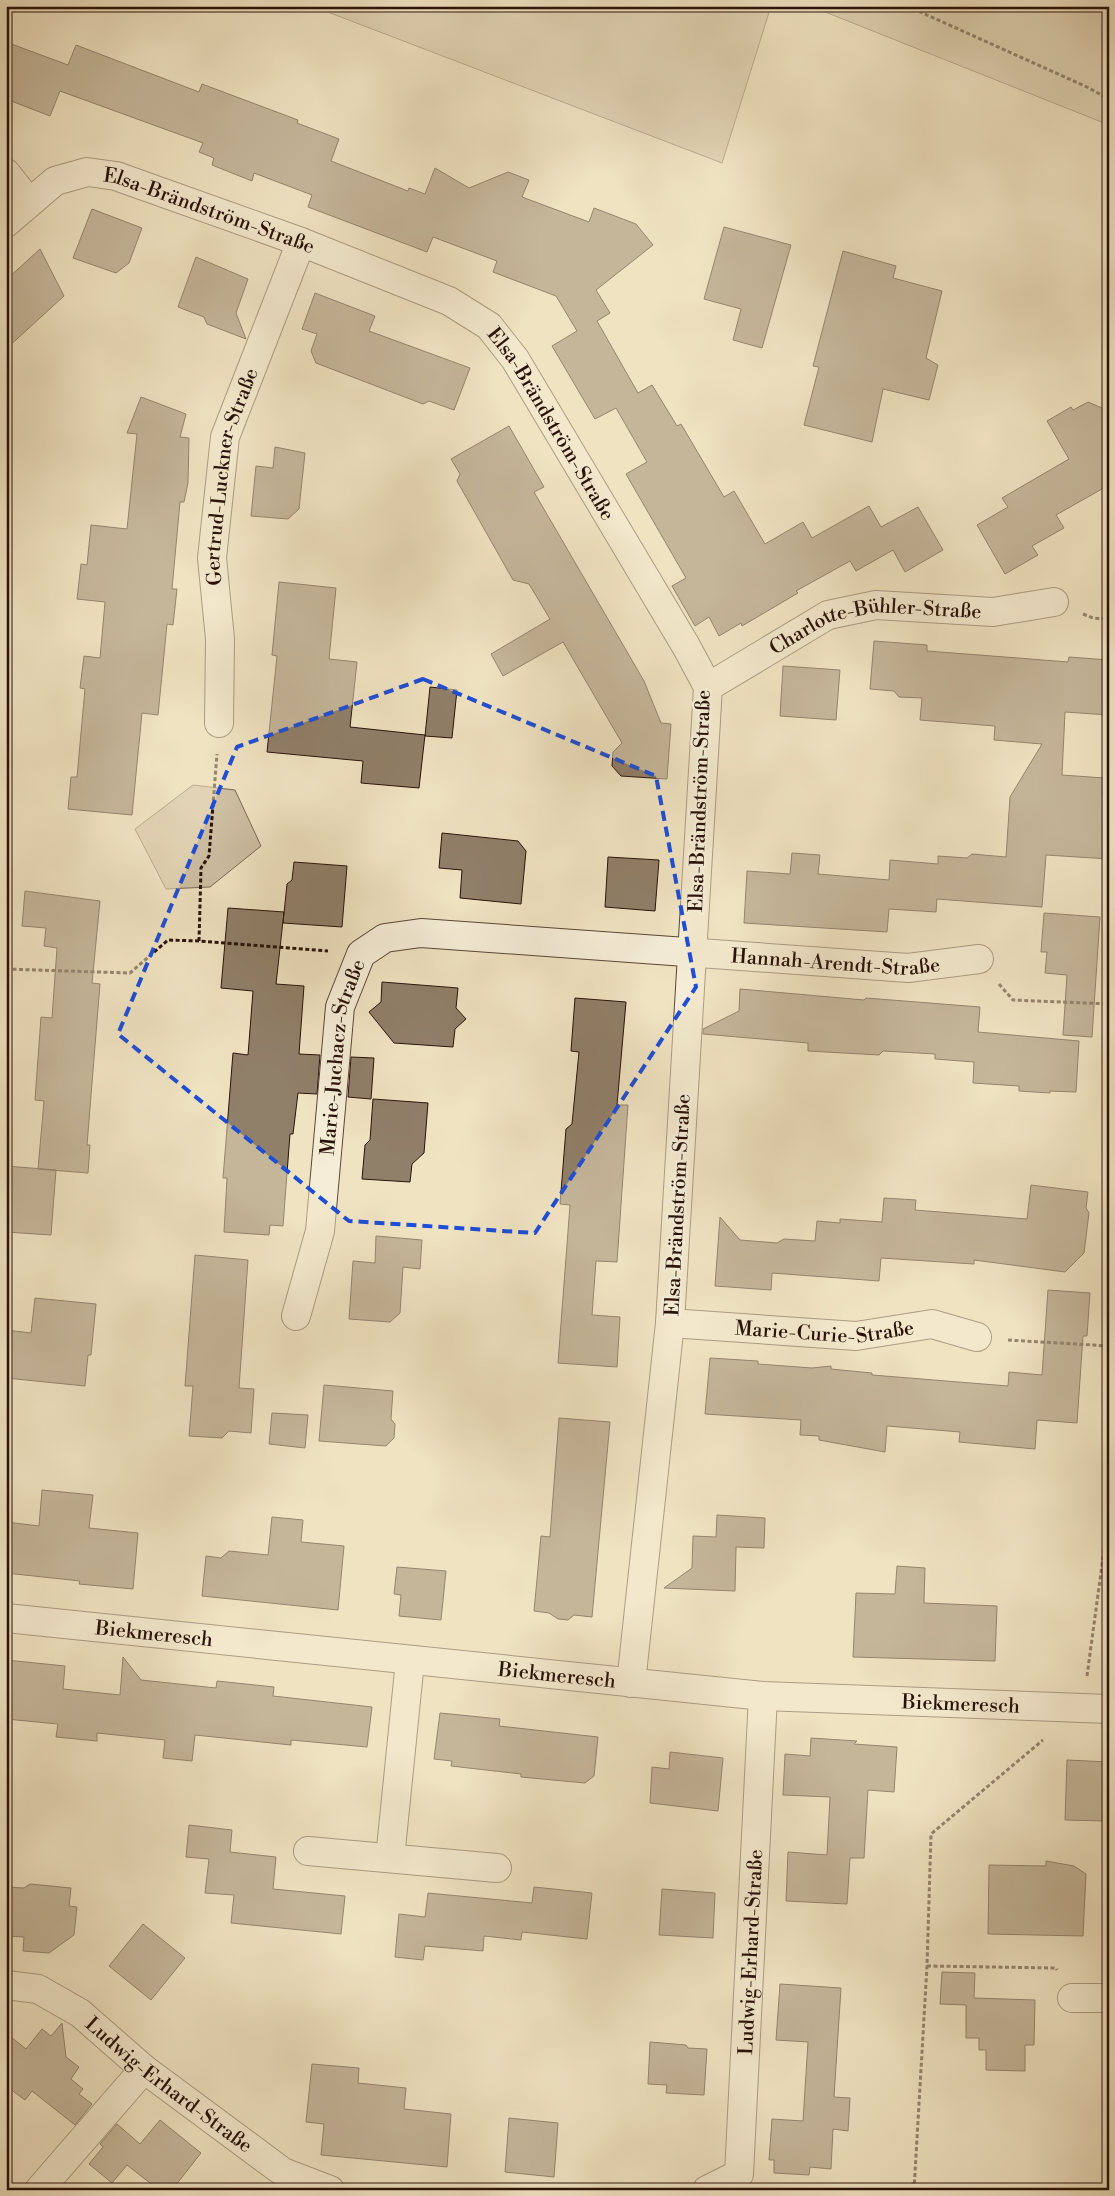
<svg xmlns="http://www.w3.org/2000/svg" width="1115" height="2196" viewBox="0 0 1115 2196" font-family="'Libre Bodoni',serif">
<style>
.green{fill:#cebfa3;stroke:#7b6856}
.building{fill:#907f69;stroke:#281209}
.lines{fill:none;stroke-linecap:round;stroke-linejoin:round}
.street-casing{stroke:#5a4637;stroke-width:30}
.path{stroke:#281209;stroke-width:3;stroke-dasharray:4 2.5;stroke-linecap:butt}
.street{stroke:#f5edd7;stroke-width:28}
.marked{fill:none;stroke:#1d4ed8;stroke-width:4;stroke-dasharray:10 6;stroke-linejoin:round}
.labels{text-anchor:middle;stroke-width:5;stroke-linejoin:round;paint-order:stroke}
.street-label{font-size:20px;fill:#281209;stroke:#f5edd7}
</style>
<rect width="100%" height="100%" fill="#f0e3c2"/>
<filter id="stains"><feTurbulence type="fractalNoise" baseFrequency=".004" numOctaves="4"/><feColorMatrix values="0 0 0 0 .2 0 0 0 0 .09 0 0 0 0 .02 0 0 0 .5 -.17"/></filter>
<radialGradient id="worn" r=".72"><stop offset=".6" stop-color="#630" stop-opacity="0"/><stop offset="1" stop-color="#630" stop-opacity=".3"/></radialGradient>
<path class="green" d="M312,6H771L722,163Z
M810,6H1109V125Z
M193,785L235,790L261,846L210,887L166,889L135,829Z"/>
<path class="building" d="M6,42L68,65L76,45L199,92L202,84L298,120L297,123L339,139L331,161L408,191L409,188L425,194L435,168L469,188L508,172L529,180L522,197L589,222L594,208L636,224L653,245L596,290L610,313L597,321L638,393L652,385L677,426L681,424L724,497L734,491L765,544L803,522L812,538L869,506L881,527L918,507L943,550L905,572L893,550L856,571L850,561L796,591L798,593L742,626L741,623L719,636L709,617L695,626L672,586L686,578L626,474L647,462L616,408L595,419L552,346L577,331L556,296L493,272L497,261L433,237L427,252L308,207L312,195L254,173L252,181L212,165L214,158L199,152L203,143L60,91L50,116L6,99Z
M92,209L142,228L129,263L116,273L73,258Z
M724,227L791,245L762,348L733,340L741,309L704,299Z
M40,249L64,296L6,349V280Z
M843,251L896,266L893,278L942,291L926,358L938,365L929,400L883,389L872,442L804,425L819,367L813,366Z
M196,257L248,279L236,313L246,339L207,324L204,317L178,307Z
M315,293L375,316L369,331L470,368L454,410L429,401L423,404L316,363L311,351L317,334L302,329Z
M141,397L186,414L180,437L189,438L188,483L184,502H180L172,589H177L173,625L167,624L158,715L142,713L132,815L68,809L71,777H77L85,689L80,688L84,656L100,658L105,602L77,599L81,564L87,565L91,525L127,529L137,434L127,433Z
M1088,402L1109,411V485L1056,515L1064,528L1032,546L1038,555L1005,574L977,525L1008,507L1002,498L1069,459L1047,421L1071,407L1073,410Z
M509,426L544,487L534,492L644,681L661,723L671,724L667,779L621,776L612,766L613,752L622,743L563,642L503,676L491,654L550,619L529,584L513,580L457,481L460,474L451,459Z
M275,447L305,453L299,509L288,519L251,516L256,466L273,468Z
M279,582L336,588L329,659L357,662L350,727L425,735L419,788L361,783L363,761L267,752L277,656L272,655Z
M874,641L927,645V651L1005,657L1068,662L1069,657L1109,660V715L1065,712L1062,775L1104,778L1103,795H1106L1103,831H1109V859L1046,855L1042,907L937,899L936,912L889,909L887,932L744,923L747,871L790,874L792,853L820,855L818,874L889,880L890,860L938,864V856L967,858L972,854L1006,857L1010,797L1042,744L994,740L995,726L920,720L922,698L899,697L894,691L870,689Z
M783,666L840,670L836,720L780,716Z
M430,687L457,690L452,738L425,736Z
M442,833L518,841L526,851L521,904L460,898L462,870L439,868Z
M608,857L659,860L655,911L605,907Z
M294,862L347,866L342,927L283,923L287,884L292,880Z
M25,891L100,901L92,983L100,984L87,1145H90L88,1173L38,1169L44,1101L35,1100L41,1017L52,1018L57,948L44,946L46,928L22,926Z
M228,908L284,912L276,984L304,986L299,1054L320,1055L317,1094L298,1093L293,1134H290L283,1226L270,1225L269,1235L224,1232L227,1178H223L233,1053L248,1055L253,991L221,988Z
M1044,913L1100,917L1092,1037L1063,1035L1067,975L1045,973L1047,952H1041Z
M382,982L458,988L456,1008L466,1019L455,1029L453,1047L394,1043L369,1012L381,1002Z
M740,989L864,1000L866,998L980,1007L978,1032L1079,1041L1076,1092L1050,1091V1093L1019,1091V1086L973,1083L974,1062L935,1059V1054L883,1051L879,1055L808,1051V1043L703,1034V1029L739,1011Z
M575,998L626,1002L617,1105H628L617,1262L596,1261L592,1315L620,1317L617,1367L558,1363L570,1205L560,1204L566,1129L572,1124L579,1052L571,1051Z
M351,1057L374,1058L371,1099L348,1097Z
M373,1099L428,1103L424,1153L412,1164L410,1182L362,1179L365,1145L370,1140Z
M6,1166L56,1170L51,1235L6,1232Z
M1031,1185L1088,1192L1086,1208L1089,1213L1084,1253L1065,1272L974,1260V1264L881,1258L879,1281L772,1273L771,1290L715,1286L720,1217L740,1240L777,1243L784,1239L815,1241L817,1221L840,1223V1219L882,1222L884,1198L916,1200L915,1210L1027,1219Z
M376,1236L422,1240L420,1269L403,1267L400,1313L390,1322L349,1319L353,1261L375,1263Z
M195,1255L248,1260L239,1388L254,1389L251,1433L229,1431L222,1438L189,1436L193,1386H185Z
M1048,1290L1090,1293L1087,1336H1083L1077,1423L1037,1420L1035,1449L959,1442L960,1432L887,1426L885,1452L819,1440V1436L800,1435L801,1420L705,1414L710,1358L758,1361V1364L812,1368L831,1366V1369L872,1373V1375L1008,1386L1009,1372L1042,1375Z
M35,1298L96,1304L91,1355H88L85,1386L6,1378V1330L31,1333Z
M324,1385L393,1391L391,1419L395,1424L394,1438L386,1446L319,1441Z
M272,1413L308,1415L305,1448L269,1444Z
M559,1418L610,1422L592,1617L574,1615L568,1620L558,1619L549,1613L534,1611L541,1536L550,1537Z
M42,1490L93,1495L89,1528L138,1533L133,1589L79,1584L80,1581L6,1573V1522L39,1526Z
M717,1515L765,1518L764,1548L736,1547L735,1591L664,1588L692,1568L693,1536L716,1537Z
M272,1517L303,1520L301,1542L344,1546L338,1610L202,1596L206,1556L221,1558L229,1551L268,1555Z
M897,1566L925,1568L924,1603L997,1606L995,1661L853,1657L856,1593L895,1594Z
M397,1567L446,1571L441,1620L399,1616L401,1595L394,1594Z
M123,1657L141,1680L216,1688L217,1681L274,1687L273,1696L372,1707L367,1747L291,1740V1745L195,1735L192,1761L163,1758L165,1740L97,1733V1741L56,1737L58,1724L6,1719V1660L65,1666L63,1689L120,1695Z
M440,1713L500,1719L499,1726L598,1737L594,1776L585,1783L521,1777V1774L451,1766L452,1761L434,1759Z
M811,1738L857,1741L854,1744L897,1747L894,1792L868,1790L864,1858H850L847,1904L786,1901L788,1852L827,1855L830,1797L783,1795L785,1754L810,1756Z
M670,1752L723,1758L718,1811L650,1803L652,1767L669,1769Z
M1067,1760L1109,1762V1813H1105V1821L1065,1820Z
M189,1825L232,1830L230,1852L276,1857L273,1889L345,1896L341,1934L231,1923L234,1895L205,1893L209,1859L186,1857Z
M1046,1861L1074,1866L1086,1874L1083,1936L988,1934L989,1865L1046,1866Z
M30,1884L71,1888L69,1906L77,1907L74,1935L49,1953L23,1951L24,1937L6,1936V1887L24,1888Z
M534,1887L592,1893L587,1939L522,1932L521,1940L484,1936L483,1951L425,1946L423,1960L395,1957L399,1914L425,1917L428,1893L532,1903Z
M662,1889L715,1893L713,1938L659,1935Z
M143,1924L185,1958L151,2000L109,1966Z
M942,1972L975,1973L974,1998L1035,2000L1034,2045H1025V2071L986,2070V2050H979V2038H966V2005L940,2004Z
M780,1984L841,1988L834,2097L850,2098L848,2131L833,2129L831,2169L810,2167L809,2175L774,2173V2160H769L772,2119L803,2121L808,2042L776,2040Z
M62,2023L66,2057L79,2067L71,2079L83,2089L79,2094L92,2104L75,2125L32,2091L25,2100L6,2086V2033L26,2049L42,2029L51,2036Z
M650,2042L686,2045L688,2048L707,2049L704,2095L666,2093L667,2085L648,2084Z
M312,2064L359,2068L358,2083L406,2088L404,2109L451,2114L447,2167L321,2155L324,2124L306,2122Z
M509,2118L558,2123L554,2177L505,2172Z
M160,2120L201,2153L172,2190H159L127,2165L112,2183L89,2164L103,2147L100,2144L117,2124L140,2144Z"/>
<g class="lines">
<defs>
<g id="street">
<path d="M6,173L29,202"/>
<path id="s1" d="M6,223L55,181L87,172L116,176L301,242L449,301L489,326L515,359L686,646L708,687L670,1323L631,1683"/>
<path id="s2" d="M708,687L828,615L876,605L993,612L1054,602"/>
<path id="s3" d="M219,723L220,639L212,558L225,437L301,242"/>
<path id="s4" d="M296,1316L320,1231L340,1007L361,954L385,938L421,933L908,968L979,959"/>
<path id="s5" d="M670,1323L856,1336L932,1324L977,1337"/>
<path id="s6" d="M6,1618L763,1696L1109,1709"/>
<path d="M308,1851L497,1868"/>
<path d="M390,1858L410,1661"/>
<path id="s7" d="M6,1985L38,1989L80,2013L144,2069L283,2172L330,2190"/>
<path d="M1072,1998H1109"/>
<path d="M39,2190L144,2069"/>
<path id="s8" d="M707,2190L739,2174L763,1696"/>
</g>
</defs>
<use href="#street" class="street-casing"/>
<path class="path" d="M907,6L1087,87L1109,99
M1083,614L1093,618L1109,619
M199,941L201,868L209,856L217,754
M6,969L130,973L168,940L199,941L328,951
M999,984L1013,1000L1109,1004
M1008,1340L1109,1346
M1087,1676L1109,1513
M927,1966L1056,1968L1057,1970
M906,2190L914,2183
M914,2190L927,1966L931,1834L1043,1740"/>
<use href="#street" class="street"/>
</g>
<path d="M0 0H1115V2196H0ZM423,679L656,776L696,987L535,1233L349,1221L118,1034L237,747Z" fill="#f0e3c2" fill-opacity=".55" fill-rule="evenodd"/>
<path class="marked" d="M423,679L656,776L696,987L535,1233L349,1221L118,1034L237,747Z"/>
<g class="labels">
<g class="street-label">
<text dy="7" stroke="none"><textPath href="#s1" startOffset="226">Elsa-Brändström-Straße</textPath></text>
<text dy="7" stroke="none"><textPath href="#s1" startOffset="646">Elsa-Brändström-Straße</textPath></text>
<text dy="7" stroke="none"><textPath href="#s3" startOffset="249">Gertrud-Luckner-Straße</textPath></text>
<text dy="7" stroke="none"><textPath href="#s2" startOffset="184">Charlotte-Bühler-Straße</textPath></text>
<text transform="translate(699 801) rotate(-88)" y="7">Elsa-Brändström-Straße</text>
<text dy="7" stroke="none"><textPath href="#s4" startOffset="851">Hannah-Arendt-Straße</textPath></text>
<text dy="7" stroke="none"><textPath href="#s4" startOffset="264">Marie-Juchacz-Straße</textPath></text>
<text transform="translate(677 1205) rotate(-87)" y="7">Elsa-Brändström-Straße</text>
<text dy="7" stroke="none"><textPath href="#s5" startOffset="155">Marie-Curie-Straße</textPath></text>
<text dy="7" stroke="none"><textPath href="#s6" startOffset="149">Biekmeresch</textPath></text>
<text dy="7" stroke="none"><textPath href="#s6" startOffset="554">Biekmeresch</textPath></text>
<text dy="7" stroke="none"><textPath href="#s6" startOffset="959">Biekmeresch</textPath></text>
<text dy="7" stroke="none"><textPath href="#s8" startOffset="258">Ludwig-Erhard-Straße</textPath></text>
<text dy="7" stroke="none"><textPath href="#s7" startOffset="195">Ludwig-Erhard-Straße</textPath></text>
</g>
</g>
<rect width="1115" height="2196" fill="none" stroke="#f0e3c2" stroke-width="25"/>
<rect x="8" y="8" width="1100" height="2181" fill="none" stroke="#281209" stroke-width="2.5"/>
<rect x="12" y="12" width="1090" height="2171" fill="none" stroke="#281209"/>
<rect width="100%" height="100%" filter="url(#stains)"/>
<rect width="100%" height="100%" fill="url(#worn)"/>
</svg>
